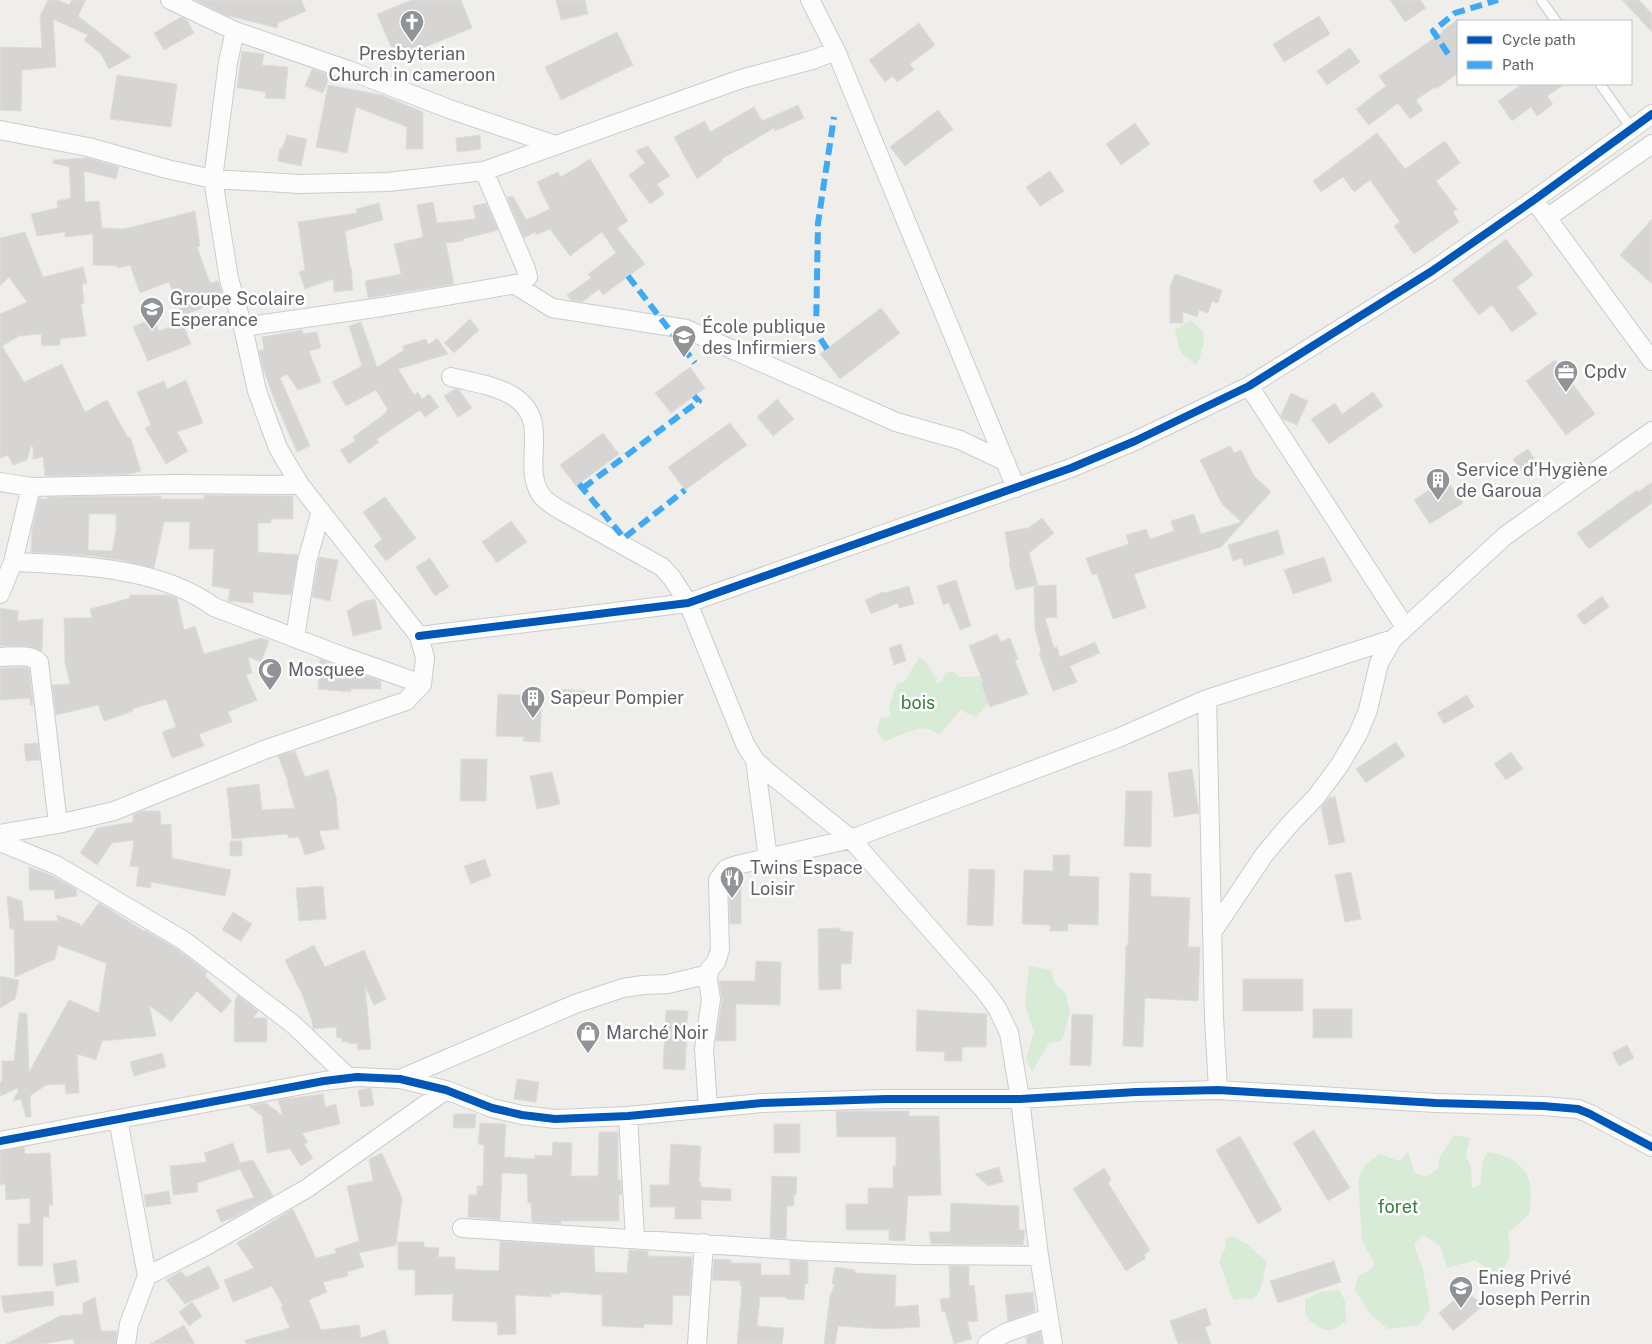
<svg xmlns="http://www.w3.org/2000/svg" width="1652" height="1344" viewBox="0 0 1652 1344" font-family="'Public Sans',sans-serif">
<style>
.green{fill:#d8ebd6}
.building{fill:#d6d5d3;stroke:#deddd9;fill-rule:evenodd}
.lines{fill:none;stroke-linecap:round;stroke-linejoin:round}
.lane-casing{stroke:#cbcccc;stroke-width:11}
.street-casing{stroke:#cbcccc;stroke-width:20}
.lane{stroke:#fdfcfc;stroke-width:9}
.street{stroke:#fdfcfc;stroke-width:18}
.quiet{stroke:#3fa9f5;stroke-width:6;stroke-dasharray:12 6;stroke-linecap:butt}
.cycleway-casing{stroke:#fff;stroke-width:11}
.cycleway{stroke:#0057b8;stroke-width:8}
.labels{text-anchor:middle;stroke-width:5;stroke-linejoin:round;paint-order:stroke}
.poi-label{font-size:18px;fill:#5f6368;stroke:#fff;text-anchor:start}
.park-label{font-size:18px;fill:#348238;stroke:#fff}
</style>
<rect width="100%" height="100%" fill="#efeeea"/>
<path class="green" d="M1191,320L1203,332L1204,344L1197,365C1177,352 1180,352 1175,330Z
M919,657L925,661L937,679L936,683L942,681L945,673L953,671L960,677L988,676L994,697L976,717L960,710L940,735C935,733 933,731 929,729C919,725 896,738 884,741L877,732L880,718L891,716L889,707L896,685L905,681Z
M1029,966L1051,970L1055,984L1065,992L1070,1011L1062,1041L1049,1043L1032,1072L1026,1059L1034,1032L1025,1004Z
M1454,1135L1470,1138L1466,1155L1471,1167L1472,1188L1480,1185L1483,1162L1487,1152C1506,1154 1527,1164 1530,1185C1532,1194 1530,1204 1530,1213L1508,1233C1512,1261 1510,1268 1483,1280V1266L1475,1260L1447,1268L1440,1246L1424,1235L1414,1244L1423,1270L1430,1309L1419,1325L1388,1329L1371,1315L1355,1290L1358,1276L1370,1270L1375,1264L1362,1241L1358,1180L1365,1165L1380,1154L1399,1161L1408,1152L1415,1173L1426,1177L1438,1169L1439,1159Z
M1232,1236L1247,1244L1267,1262C1262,1276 1265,1289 1253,1299L1245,1298L1234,1300C1226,1287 1226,1276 1219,1262L1222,1253L1226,1248L1225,1240Z
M1339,1290L1345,1301L1346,1321L1333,1330H1324L1310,1321L1305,1312V1300L1320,1292Z"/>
<path class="building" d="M48,0H58L69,5L72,0H86L78,16L131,57L109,69L101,54L84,40L88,35L53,19L56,67L22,70L21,111L0,110V47L42,48L40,16Z
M195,0H301L306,11L278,23L277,28L225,15Z
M412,0H461L472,28L396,59L377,14Z
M556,0H585L588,14L561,20Z
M1390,0H1420L1426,8L1405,22Z
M1622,0H1639L1652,14V32Z
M1319,16L1330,34L1284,62L1273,44Z
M181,17L187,20L194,33L164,50L154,33Z
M1458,19V73L1436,89L1435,87L1416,100L1423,110L1410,119L1398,103L1369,125L1356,109L1386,86L1379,76L1443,32L1442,31Z
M919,23L935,45L910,64L914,70L897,82L893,76L885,82L869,60Z
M617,32L633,65L561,100L545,67Z
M1350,48L1360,62L1327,85L1317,71Z
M242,51L264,54L262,65L288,67L285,99L265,98L266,92L237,88Z
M312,69L330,75L323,93L305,86Z
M117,75L177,84L171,127L110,119Z
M1522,84H1565L1547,96L1553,104L1537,116L1531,107L1512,121L1498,101Z
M328,85L382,95L423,112V149H406L407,127L356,107L347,153L316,147Z
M798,105L804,118L775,131L774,128L722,159V161L697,179L674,137L705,121L710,132L754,107L762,121Z
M938,110L953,129L905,166L890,147Z
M1135,123L1150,144L1121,165L1106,144Z
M1377,133L1405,169L1445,141L1460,163L1436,181L1457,209L1453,212L1459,222L1414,254L1394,226L1400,222L1370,180L1354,192L1343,177L1321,192L1313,181Z
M287,135L307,139L301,166L278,161L280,148L282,149Z
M480,135L481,149L457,152L456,138Z
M648,146L670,176L657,184L664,194L650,204L629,175L645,163L636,151Z
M84,157L119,167L116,179L84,171L85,202L99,201L102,228L124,229L195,211L200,246L197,247L210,283L218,281L222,293L202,300L205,307L182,316L169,282L140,293L130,265L118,268V266L93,265V234L65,237V232L37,236L31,214L58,208L57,201L71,198L69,167L53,163V160L84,158Z
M590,159L628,221L617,228L645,264L603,295L599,289L582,302L571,300L567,295L591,278L588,274L616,253L602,232L570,256L550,229L536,235L535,232L524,238L507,197L513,196L526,220L550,209L537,182L558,172L561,177Z
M1050,171L1064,191L1040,206L1026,187Z
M433,202L437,223L476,219L473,206L486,203L498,230L463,239V241L446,243L454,284L368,298L365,281L401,274L394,244L423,237L417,205Z
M379,203L383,220L345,231L350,267H351L353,290L334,292L333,279L305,289L299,272L305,270L298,222L357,213L356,209Z
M1652,219V284L1620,255Z
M25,232L43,277L83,267L87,283L82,284L84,303L81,304L86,336L60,339V345L42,346L41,334L19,336L2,346L24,382L62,364L85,412L107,400L128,438L130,436L141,471L130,474L45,476L43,457L33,459V447L31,446L27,460L13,465L8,455L0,458V314L27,302L9,277L0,286V238Z
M1506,239L1533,275L1517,287L1537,314L1512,332L1492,305L1479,315L1452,280Z
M1175,274L1222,290L1218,303L1212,301L1208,313L1199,310L1197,317L1183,312V323H1170V287Z
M881,308L900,333L840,379L820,354Z
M153,318L159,331L182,322L191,344L148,361L133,327Z
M470,319L479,330L454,353L444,343Z
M361,322L377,367L404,350L403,346L426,339L428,345L437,338L448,354L398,369L414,395L418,392L422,399L429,394L439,407L425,417L420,410L377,439L379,442L349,464L340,450L355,441L353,437L386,413L385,412L388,410L376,390L346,406L332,382L362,366L349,326Z
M302,330L303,334L317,332L321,348L309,351L321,382L298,390L287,374L280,378L310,446L297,452L274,399L263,368L259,351L264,349L262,337Z
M1555,360L1595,414L1566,435L1526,381Z
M690,367L705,388L671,413L655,393Z
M186,380L203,423L177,432L188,451L166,464L145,428L151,425L137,392L164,381L167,389Z
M455,389L459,390L472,408L458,417L444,396Z
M1373,392L1383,406L1329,444L1311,419L1335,403L1342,414Z
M1291,393L1308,401L1297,425L1283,419L1281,415Z
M777,399L794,419L773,436L757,417Z
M730,423L747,445L685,490L668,467Z
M603,433L619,454L576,486L560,465Z
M1230,446L1234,453L1241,450L1254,476L1271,492L1221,547L1134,574L1146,608L1113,619L1097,574L1092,575L1086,558L1129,544L1126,535L1146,529L1150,539L1174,531L1171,521L1194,514L1201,534L1241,522L1222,504L1200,460Z
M1528,449L1539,466L1523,475L1513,459Z
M1446,479L1463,503L1430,524L1414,500Z
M1652,482V503L1589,549L1577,533L1637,490L1638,492Z
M204,495L293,496V519H271V523H258V552L298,555L291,595L253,592V603L228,601L230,589L212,586L214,549H189L190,522H164L154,568L120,560L93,556L31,552L32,530L39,498L47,500V497L161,496V499H204ZM89,514H116V531L112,551L88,550Z
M385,497L416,538L386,561L374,546L382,539L363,512Z
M1042,518L1054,533L1029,553L1038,585L1016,590L1009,563L1010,562L1005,532L1028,528Z
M511,521L527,542L497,563L482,542Z
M1278,530L1284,554L1244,566L1242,558L1233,561L1228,545Z
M319,557L338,560L330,601L312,597Z
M1324,557L1332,581L1293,594L1284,570Z
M430,558L449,587L435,596L416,567Z
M956,580L971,626L960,630L949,603L943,605L937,586Z
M1056,585L1057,617L1045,618L1054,648L1057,647L1060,657L1095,642L1100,653L1070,666L1077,682L1053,691L1039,653L1041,652L1035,629L1034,586Z
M909,586L914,604L899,608L898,603L871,614L865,600L883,592L884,593Z
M130,595H169L177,598L184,630L195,626L204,654L261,638L269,641L261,662L248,657L252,673L246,675L257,700L228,712L232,722L199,734L204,746L172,758L162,732L176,727L166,699L132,709L133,711L104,721L98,705L56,715L52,685L70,684L65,663L64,618H92L90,609L130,598Z
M1602,596L1609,607L1584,625L1577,615Z
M375,599L382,629L353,636L347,611L362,602Z
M0,608L19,611L17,621L43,619L42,651L27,646H0Z
M997,634L1001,642L1010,638L1018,659L1015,660L1028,694L990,707L981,683L983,682L969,646Z
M901,644L906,661L894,665L889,648Z
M320,659L381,681V689H351V692L318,689Z
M20,667L29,668L33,705H30V698L0,700V668Z
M556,689L586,691V706L556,704Z
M498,694L542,696L540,742L523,741L524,737L496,736Z
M1467,695L1474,707L1444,724L1437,713Z
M1396,742L1405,756L1366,783L1356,769Z
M38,743L40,760L26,761L24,744Z
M295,751L305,777L328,770L336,797L339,829L319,831L325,849L305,855L299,837L288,838V834L232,839L227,788L259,784L262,810L295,808L287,782H288L278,756Z
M1511,752L1523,769L1506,780L1494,764Z
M461,759H487L486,801H460Z
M1192,769L1199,813L1174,817L1168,773Z
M552,772L560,804L537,809L530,776Z
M1126,791H1152L1151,847L1124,846Z
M1335,796L1345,842L1329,845L1321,807L1329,798Z
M143,811H160L161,825L171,824L172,858L231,870L225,896L151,882V888L136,886L139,867L130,866L134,840L112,843L97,865L80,853L97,828L133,822V815Z
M230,841H242V856H230Z
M1053,855H1070L1069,876L1099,877L1098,925L1068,924V931H1050V925L1022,924L1024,870L1053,871Z
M485,859L491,876L471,884L464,866Z
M29,867L51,875L76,889L77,896L55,899L54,890H29Z
M969,869L995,870L993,926L967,925Z
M1351,872L1361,919L1345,922L1335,875Z
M1130,873L1151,874V896L1190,898L1188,947H1200L1198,1001L1145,998L1143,1047L1123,1046L1126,945L1128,946Z
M729,882H741V924H730Z
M323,886L326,919L299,921L296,888Z
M7,896L22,901L24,921H58L57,915L80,924L81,927L99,903L144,931L145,930L177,949L207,972L205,976L232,1001L221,1013L197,991L171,1022L149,1005L156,1036L102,1041L96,1060L77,1054L79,1093L66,1094L65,1084L46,1085L30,1096L31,1117H26L21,1099L13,1101L18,1091V1088L0,1096V1082L2,1081V1061H14L19,1013H27L29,1072L69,1000L99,1013L106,965L108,964L58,945L55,959L15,977L14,929H10Z
M233,912L252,924L241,941L222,930Z
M840,928V931L853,932L851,964H841V989L819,990L818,929Z
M314,945L325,967L364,950L386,999L374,1005L365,986L371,1049L358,1050L357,1043L348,1044V1042H342V1038H337L336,1027L313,1029L312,1021L302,994L285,960Z
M756,961L781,962L780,1005L736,1004V1041H716L722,1000L719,981H755Z
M0,976L19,980L15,999L0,1008Z
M1243,979H1303V1011H1243Z
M238,995L258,1011L253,1018H267V1042H234L235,1000Z
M1313,1009H1352V1038H1313Z
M666,1010L688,1011L685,1070L663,1069Z
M917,1010L987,1014L986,1047H962V1061H944L945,1052L916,1051Z
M1072,1014L1093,1015L1091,1066L1070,1065Z
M1627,1045L1634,1058L1619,1066L1612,1053Z
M162,1053L166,1067L134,1076L130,1062Z
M517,1079L539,1082L536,1102L514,1099Z
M371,1088L374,1105L361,1107L358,1090Z
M323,1094L325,1107L336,1104L340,1124L302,1133L308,1142L304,1144L313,1158L301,1166L290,1149L267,1153L262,1116L249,1106L266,1103L283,1116L278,1100Z
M836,1111H909V1116H939L941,1195L908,1196L905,1241L889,1240V1230H846V1204H868V1188H893V1166H896V1137H837Z
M454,1114H476L475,1128H453Z
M480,1123L506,1124L504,1157L535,1159V1155L552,1156L553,1142L572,1143L571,1176H598L599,1132H618V1180H621L622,1192V1195H619V1221H561V1224L532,1222L531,1203H528L527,1174L502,1173L500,1220L468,1217L469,1195H477V1186H483L484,1145L478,1144Z
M774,1124H800V1153H774Z
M1314,1130L1350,1188L1328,1201L1293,1143Z
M1240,1136L1282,1210L1258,1224L1216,1150Z
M233,1143L240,1163L253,1160L273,1196L235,1217L221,1222L216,1210L254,1197L240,1169L197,1183L198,1192L173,1195L170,1166L207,1162L204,1153Z
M671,1144L701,1146L699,1183H701V1187L731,1189V1201L701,1200V1219H675V1207H650V1185H669Z
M24,1147L25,1154L50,1153L53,1205H49V1217H43V1266H18V1224H30V1198L6,1200L5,1183L0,1185V1151Z
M382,1153L402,1198L396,1245L359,1253L364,1267L347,1272L348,1276L323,1282L327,1292L309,1300L321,1330L359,1325L361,1338L385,1330L389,1344H246L245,1340L290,1328L281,1308L283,1306L272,1286L233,1302L224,1280L254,1268L237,1243L293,1209L316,1258L336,1253L335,1249L359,1241L347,1186L373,1181L369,1159Z
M999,1167L1003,1182L988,1186L975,1174Z
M1104,1168L1111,1179L1108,1183L1150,1250L1144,1255L1146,1258L1126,1271L1073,1189Z
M772,1176L797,1177L796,1195H794V1206H787L786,1239L770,1238Z
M169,1191L171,1204L146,1207L144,1195Z
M951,1203L1019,1206V1230H1025L1023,1245L931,1244L929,1232H950Z
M500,1241L594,1247L595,1272L627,1273L629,1250L648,1251V1256L692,1257L690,1296L673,1295L672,1325L644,1324V1328L602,1326V1295L560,1292V1294H551V1297L515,1295L516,1334L498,1335L497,1322L452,1321L453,1294L415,1295V1270H398V1242H424V1247L439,1248L438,1257H455V1269L499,1271Z
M714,1259L731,1260V1263H761V1275H790V1260L808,1262V1284L805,1283L804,1300L786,1299V1297H760L757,1326L784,1328L782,1344H737L742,1286H740V1281L712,1280Z
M76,1260L79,1282L56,1286L53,1264Z
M1334,1261L1341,1282L1278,1303L1270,1281Z
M209,1266L220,1288L185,1304L166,1280L181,1271L186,1277Z
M949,1266H969V1286L974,1285L978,1321L967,1322L972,1339L954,1344L945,1311L942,1312L940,1299L950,1298Z
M835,1267L855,1270V1273L896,1275L895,1307L918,1305L920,1327L884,1329L838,1326L835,1344H824L830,1296L835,1284H832Z
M53,1291L54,1305L4,1313L1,1296Z
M1465,1291L1484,1305L1453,1331L1439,1313Z
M1033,1292L1035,1311L1008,1321L1005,1295Z
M95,1297L101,1331H117L116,1344H75L73,1339L42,1344H6L60,1316L83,1314V1303Z
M192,1302L202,1316L189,1326L179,1312Z
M1206,1308L1211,1325L1205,1327L1211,1344H1178L1170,1321Z
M184,1325L195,1344H150Z
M1040,1332L1042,1344H1027L1026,1337Z"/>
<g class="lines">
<defs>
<path id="lane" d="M1541,0L1556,21
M1600,84L1632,129"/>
<path id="street" d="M170,0L235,31L348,70L452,110L555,145
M810,0L836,51L1016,488
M0,130L88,147L167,169L213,179L300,184L388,182L484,171L741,79L812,60L836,51
M1534,200L1652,361
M1547,218L1652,144
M514,284L552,308L686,329L896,422L960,440L1006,462
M243,327L382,307L522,283L528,277L526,269L484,171
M451,377C471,382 495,385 513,396C553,422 520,463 541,495C546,502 555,507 562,511L662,567L672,578L688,603L745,744L755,760L769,773L851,839L983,989L997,1008L1009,1033L1020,1099L1039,1256L1053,1344
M1249,386L1405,627
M0,482L31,487L174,484L300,485
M13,562C79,565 160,567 214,607L342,656L422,684
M0,594L13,562L31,487
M419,636L688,603L1071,468L1135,441L1249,386L1432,271L1534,200L1652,114
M295,638L307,561L321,511
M0,657C12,657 30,653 39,662L58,824
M1207,699L1214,1017L1218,1090
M755,760L768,858
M0,834L58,824L114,811L264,750L406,701L422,684L425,658L419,636L300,485L278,448L257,391L243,327L229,279L213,179L228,62L235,31
M0,842L56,865L183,940L294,1025L349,1078
M1213,931L1264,855L1290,824L1316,797L1339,766L1358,734L1368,710L1379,663L1393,639L1505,536L1652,431
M400,1079L575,1004L623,988L643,985L668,984L709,974
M708,1108L704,1049L711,999L708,980L709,970L716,962L720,950L718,880L726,869L737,865L851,839L1118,738L1207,699L1393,639
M628,1116L635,1239
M118,1119L147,1276L129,1324L126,1344
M0,1141L324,1081L357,1077L400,1079L446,1090L492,1108L522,1115L555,1119L628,1116L762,1103L886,1099H1020L1136,1092L1218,1090L1436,1103L1543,1106L1578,1109L1590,1114L1652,1147
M462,1228L809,1251L917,1255L1039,1256
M147,1276L206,1246L306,1189L446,1090
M697,1344L704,1243
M987,1344L1005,1333L1048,1318"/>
</defs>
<use href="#lane" class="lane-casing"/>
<use href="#street" class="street-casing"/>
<use href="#lane" class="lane"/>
<use href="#street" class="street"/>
<path class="quiet" d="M1448,54L1433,31L1455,13L1498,0
M628,276L695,363
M827,349L816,332L818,223L834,117
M579,484L624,538L685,490
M583,488L699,401L694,396"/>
<defs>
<path id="cycleway" d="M419,636L688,603L1071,468L1135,441L1249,386L1432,271L1534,200L1652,114
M0,1141L324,1081L357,1077L400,1079L446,1090L492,1108L522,1115L555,1119L628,1116L762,1103L886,1099H1020L1136,1092L1218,1090L1436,1103L1543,1106L1578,1109L1590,1114L1652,1147"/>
</defs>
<use href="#cycleway" class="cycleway-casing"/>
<use href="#cycleway" class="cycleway"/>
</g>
<defs>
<symbol id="church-pin" viewBox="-11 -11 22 30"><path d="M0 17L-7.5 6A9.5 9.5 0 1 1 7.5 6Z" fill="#919496" stroke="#fff"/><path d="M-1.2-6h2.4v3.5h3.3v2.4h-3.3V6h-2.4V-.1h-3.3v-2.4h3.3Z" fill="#fff"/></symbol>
<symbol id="school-pin" viewBox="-11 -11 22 30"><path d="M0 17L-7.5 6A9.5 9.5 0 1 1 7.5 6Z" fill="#919496" stroke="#fff"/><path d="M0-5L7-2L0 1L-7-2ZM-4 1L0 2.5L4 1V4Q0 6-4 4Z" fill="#fff"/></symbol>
<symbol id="office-pin" viewBox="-11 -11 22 30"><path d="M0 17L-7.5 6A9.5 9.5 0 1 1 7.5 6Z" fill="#919496" stroke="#fff"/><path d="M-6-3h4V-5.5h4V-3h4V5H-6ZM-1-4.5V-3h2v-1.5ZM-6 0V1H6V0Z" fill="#fff"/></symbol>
<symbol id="building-pin" viewBox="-11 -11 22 30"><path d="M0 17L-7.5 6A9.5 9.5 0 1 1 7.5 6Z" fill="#919496" stroke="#fff"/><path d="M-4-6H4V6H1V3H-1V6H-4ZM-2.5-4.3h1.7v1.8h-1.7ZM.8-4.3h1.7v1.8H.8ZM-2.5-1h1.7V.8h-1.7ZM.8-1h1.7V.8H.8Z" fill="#fff"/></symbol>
<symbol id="mosque-pin" viewBox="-11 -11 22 30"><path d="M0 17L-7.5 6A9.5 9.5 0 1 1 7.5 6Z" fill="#919496" stroke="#fff"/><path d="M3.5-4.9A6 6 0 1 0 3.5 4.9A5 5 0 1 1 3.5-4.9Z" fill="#fff"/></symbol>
<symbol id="restaurant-pin" viewBox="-11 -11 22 30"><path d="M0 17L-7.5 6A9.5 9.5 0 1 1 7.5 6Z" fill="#919496" stroke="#fff"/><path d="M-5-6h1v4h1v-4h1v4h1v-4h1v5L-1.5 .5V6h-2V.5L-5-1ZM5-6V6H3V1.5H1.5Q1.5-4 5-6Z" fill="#fff"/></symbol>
<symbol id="shop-pin" viewBox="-11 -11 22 30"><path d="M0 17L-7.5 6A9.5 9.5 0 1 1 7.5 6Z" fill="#919496" stroke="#fff"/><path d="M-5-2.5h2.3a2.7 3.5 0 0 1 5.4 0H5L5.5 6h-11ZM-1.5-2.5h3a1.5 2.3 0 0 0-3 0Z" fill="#fff"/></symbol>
<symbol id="university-pin" viewBox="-11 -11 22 30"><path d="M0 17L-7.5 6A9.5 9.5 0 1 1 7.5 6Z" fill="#919496" stroke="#fff"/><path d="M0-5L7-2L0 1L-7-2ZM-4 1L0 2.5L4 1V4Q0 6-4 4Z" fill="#fff"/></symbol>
</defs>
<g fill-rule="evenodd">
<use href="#church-pin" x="398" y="8" width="28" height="38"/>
<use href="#school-pin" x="138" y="295" width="28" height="38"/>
<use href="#school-pin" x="670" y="323" width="28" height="38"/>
<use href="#office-pin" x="1552" y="358" width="28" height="38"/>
<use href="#building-pin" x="1424" y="466" width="28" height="38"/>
<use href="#mosque-pin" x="256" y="656" width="28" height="38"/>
<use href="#building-pin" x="519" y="684" width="28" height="38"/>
<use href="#restaurant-pin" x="718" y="864" width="28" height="38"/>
<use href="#shop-pin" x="574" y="1019" width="28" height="38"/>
<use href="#university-pin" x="1447" y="1274" width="28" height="38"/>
</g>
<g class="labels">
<g class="poi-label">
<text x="412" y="60" text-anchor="middle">Presbyterian<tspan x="412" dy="21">Church in cameroon</tspan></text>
<text x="170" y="305">Groupe Scolaire<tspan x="170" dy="21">Esperance</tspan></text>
<text x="702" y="333">École publique<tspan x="702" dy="21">des Infirmiers</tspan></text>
<text x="1584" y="378">Cpdv</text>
<text x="1456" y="476">Service d'Hygiène<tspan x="1456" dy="21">de Garoua</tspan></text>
<text x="288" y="676">Mosquee</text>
<text x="550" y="704">Sapeur Pompier</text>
<text x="750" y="874">Twins Espace<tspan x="750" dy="21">Loisir</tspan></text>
<text x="606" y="1039">Marché Noir</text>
<text x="1478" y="1284">Enieg Privé<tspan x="1478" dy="21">Joseph Perrin</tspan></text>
</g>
<g class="park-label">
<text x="918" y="709">bois</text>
<text x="1398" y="1213">foret</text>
</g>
</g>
<rect x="1457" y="20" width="175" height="65" fill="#ffffff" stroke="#bfc1c3"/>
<rect x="1467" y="36" width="25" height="8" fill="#0057b8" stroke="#bfc1c3"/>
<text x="1502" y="45" font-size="15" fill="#5f6368">Cycle path</text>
<rect x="1467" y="61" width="25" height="8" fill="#3fa9f5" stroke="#bfc1c3"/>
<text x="1502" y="70" font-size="15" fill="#5f6368">Path</text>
</svg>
